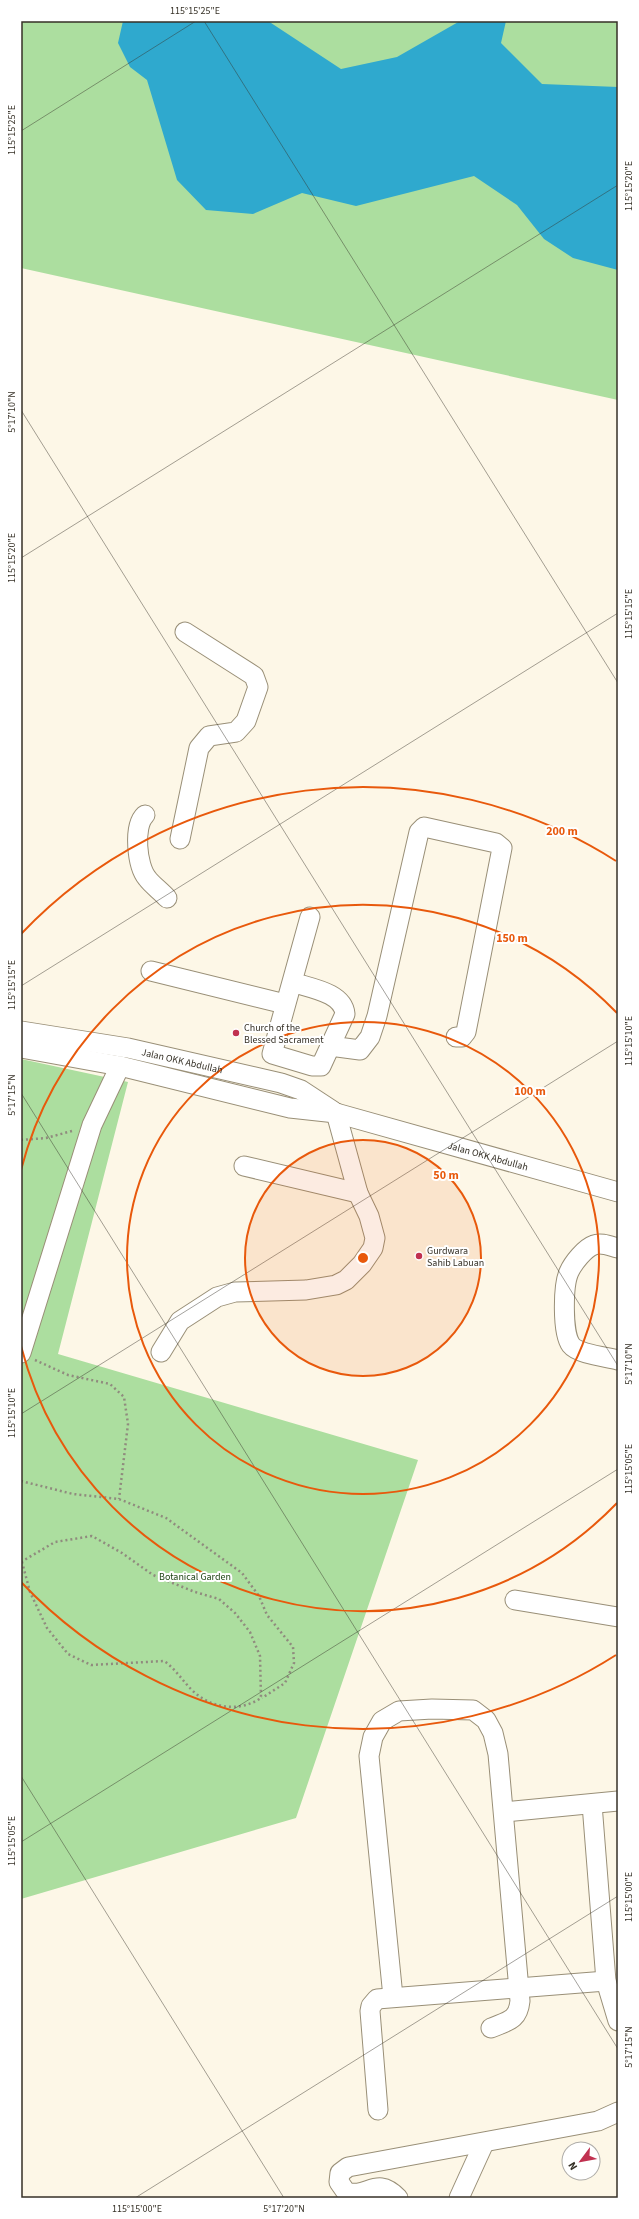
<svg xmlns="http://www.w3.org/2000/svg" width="639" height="2219" viewBox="0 0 639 2219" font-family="'Source Sans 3',sans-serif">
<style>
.green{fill:#acde9f}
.water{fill:#2fa9ce}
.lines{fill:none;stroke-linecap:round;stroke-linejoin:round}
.minor-casing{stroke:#998f77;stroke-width:21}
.path{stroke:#908b7e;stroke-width:2.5;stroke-dasharray:2 3;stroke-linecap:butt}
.minor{stroke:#fff;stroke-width:19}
.ticks{fill:none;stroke:#363127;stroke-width:1;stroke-opacity:0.45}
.ring{fill:none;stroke:#e8590c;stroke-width:2}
.poi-dot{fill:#c13150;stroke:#fff;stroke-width:1.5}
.labels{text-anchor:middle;stroke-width:4;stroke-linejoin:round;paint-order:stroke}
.poi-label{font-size:10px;fill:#363127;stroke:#fff;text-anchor:start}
.street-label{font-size:10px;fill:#363127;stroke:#fff}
.park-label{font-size:10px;fill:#1f4515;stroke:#fff}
.centre{fill:#e8590c;stroke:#fff;stroke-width:2}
.ring-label{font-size:12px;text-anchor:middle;font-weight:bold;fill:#e8590c;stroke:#fff;stroke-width:4;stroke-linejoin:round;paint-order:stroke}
.neatline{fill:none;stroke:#363127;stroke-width:1.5}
.ticks-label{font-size:10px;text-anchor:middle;fill:#363127}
</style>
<rect width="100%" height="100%" fill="#fdf7e7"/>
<path class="green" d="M21,21H618V400L21,268Z
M21,1059L128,1082L58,1354L418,1460L296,1818L21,1899Z"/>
<path class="water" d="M123,21H268L341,69L397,57L460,21H506L501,43L542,84L618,87V270L573,258L544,239L517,205L474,176L356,206L302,193L253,214L206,210L177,180L147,80L130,67L118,43Z"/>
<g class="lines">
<defs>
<g id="minor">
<path d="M145,815C133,826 137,866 147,878C152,885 161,891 167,898"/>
<path d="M180,839L199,748L209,736L236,732L246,721L258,687L254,676L185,632"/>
<path d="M151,971L285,1004"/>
<path d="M292,982C309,988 343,992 345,1014L321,1066H312L272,1054L310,917"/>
<path id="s1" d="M21,1031L128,1048L281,1083L301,1090L333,1111"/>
<path d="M330,1046L360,1050L370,1037L377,1016L419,832L424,827L496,843L502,848L466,1032L462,1037H456"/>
<path id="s2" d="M21,1048L120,1066L290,1108L336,1113L618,1192"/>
<path d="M244,1166L358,1193"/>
<path d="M618,1248C610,1246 601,1242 594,1245C585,1248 573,1263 569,1272C563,1285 562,1333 571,1345C578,1354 607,1357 618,1360"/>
<path d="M161,1352L180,1321L217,1297L235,1292L306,1290L336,1285L346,1280L362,1264L373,1248L375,1238L369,1216L358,1193L336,1113"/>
<path d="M21,1353L92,1125L120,1066"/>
<path d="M515,1600L618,1617"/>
<path d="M592,1804L606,1981L618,2021"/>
<path d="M504,1812L618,1801"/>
<path d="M393,1997L369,1756L373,1737L382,1721L399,1711L432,1709L473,1710L486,1720L493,1733L498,1754L520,2001C518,2021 507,2021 491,2028"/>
<path d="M378,2110L370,2011L371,2006L377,1999L606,1981"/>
<path d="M398,2198C376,2175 368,2199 346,2192L339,2182L340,2173L348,2167L598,2121L618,2112"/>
<path d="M459,2198L484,2143"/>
</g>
</defs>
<use href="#minor" class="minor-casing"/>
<path class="path" d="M21,1140L46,1138L72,1131
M35,1360L68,1375L110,1384L124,1397L128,1424L119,1499
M21,1481L73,1494L119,1499L166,1518L242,1573L259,1596L267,1615L293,1647L294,1663L285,1683L262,1698
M21,1562L55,1542L92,1536L122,1553L153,1575L195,1592L219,1599L235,1613L250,1632L260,1656L261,1698C240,1712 213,1709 194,1692C183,1682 176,1669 164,1661L91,1665L68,1654L47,1628L30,1592L22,1562"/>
<use href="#minor" class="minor"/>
</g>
<path class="ticks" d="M204,21L618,683M21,131L196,21M21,410L618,1366M21,558L618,185M21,986L618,613M21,1093L618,2049M21,1414L618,1041M21,1776L284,2198M21,1842L618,1469M135,2198L618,1896"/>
<circle cx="363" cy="1258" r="118" fill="#e8590c" fill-opacity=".12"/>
<g class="ring">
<circle cx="363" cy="1258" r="118"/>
<circle cx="363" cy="1258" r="236"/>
<path d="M617 1503A353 353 0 0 1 21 1346M21 1170A353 353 0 0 1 617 1013"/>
<path d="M616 1655A471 471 0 0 1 21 1582M21 934A471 471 0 0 1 616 861"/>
</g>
<g class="poi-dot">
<circle cx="236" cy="1033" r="4"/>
<circle cx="419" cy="1256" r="4"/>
</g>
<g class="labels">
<g class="poi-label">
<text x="244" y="1031">Church of the<tspan x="244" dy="12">Blessed Sacrament</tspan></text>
<text x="427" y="1254">Gurdwara<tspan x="427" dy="12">Sahib Labuan</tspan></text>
</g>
<g class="street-label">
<text dy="4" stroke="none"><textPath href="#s1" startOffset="164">Jalan OKK Abdullah</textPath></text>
<text dy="4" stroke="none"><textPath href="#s2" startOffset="480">Jalan OKK Abdullah</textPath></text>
</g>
<g class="park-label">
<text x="195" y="1580">Botanical Garden</text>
</g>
</g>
<circle cx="363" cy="1258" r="6" class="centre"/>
<g class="ring-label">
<text x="562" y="835">200 m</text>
<text x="512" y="942">150 m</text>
<text x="530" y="1095">100 m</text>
<text x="446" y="1179">50 m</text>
</g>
<rect width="639" height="2219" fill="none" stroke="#ffffff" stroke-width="44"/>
<g transform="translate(581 2161) rotate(238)"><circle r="19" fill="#ffffff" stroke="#afada9"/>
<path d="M0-3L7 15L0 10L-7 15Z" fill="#c13150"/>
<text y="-6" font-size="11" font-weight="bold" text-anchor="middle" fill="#363127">N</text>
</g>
<rect x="22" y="22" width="595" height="2175" class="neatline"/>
<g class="ticks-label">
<text x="195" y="14">115°15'25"E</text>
<text transform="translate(11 130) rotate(-90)" y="4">115°15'25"E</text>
<text transform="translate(628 186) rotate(-90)" y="4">115°15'20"E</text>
<text transform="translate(11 412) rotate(-90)" y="4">5°17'10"N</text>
<text transform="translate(11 558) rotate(-90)" y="4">115°15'20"E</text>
<text transform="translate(628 614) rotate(-90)" y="4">115°15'15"E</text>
<text transform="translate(11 985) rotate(-90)" y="4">115°15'15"E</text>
<text transform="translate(628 1041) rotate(-90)" y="4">115°15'10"E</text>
<text transform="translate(11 1095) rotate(-90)" y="4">5°17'15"N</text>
<text transform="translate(628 1364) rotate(-90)" y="4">5°17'10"N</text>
<text transform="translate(11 1413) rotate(-90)" y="4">115°15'10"E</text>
<text transform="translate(628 1469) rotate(-90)" y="4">115°15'05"E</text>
<text transform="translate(11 1841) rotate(-90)" y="4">115°15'05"E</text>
<text transform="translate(628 1897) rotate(-90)" y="4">115°15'00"E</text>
<text transform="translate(628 2047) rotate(-90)" y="4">5°17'15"N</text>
<text x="137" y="2212">115°15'00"E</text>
<text x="284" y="2212">5°17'20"N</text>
</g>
</svg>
